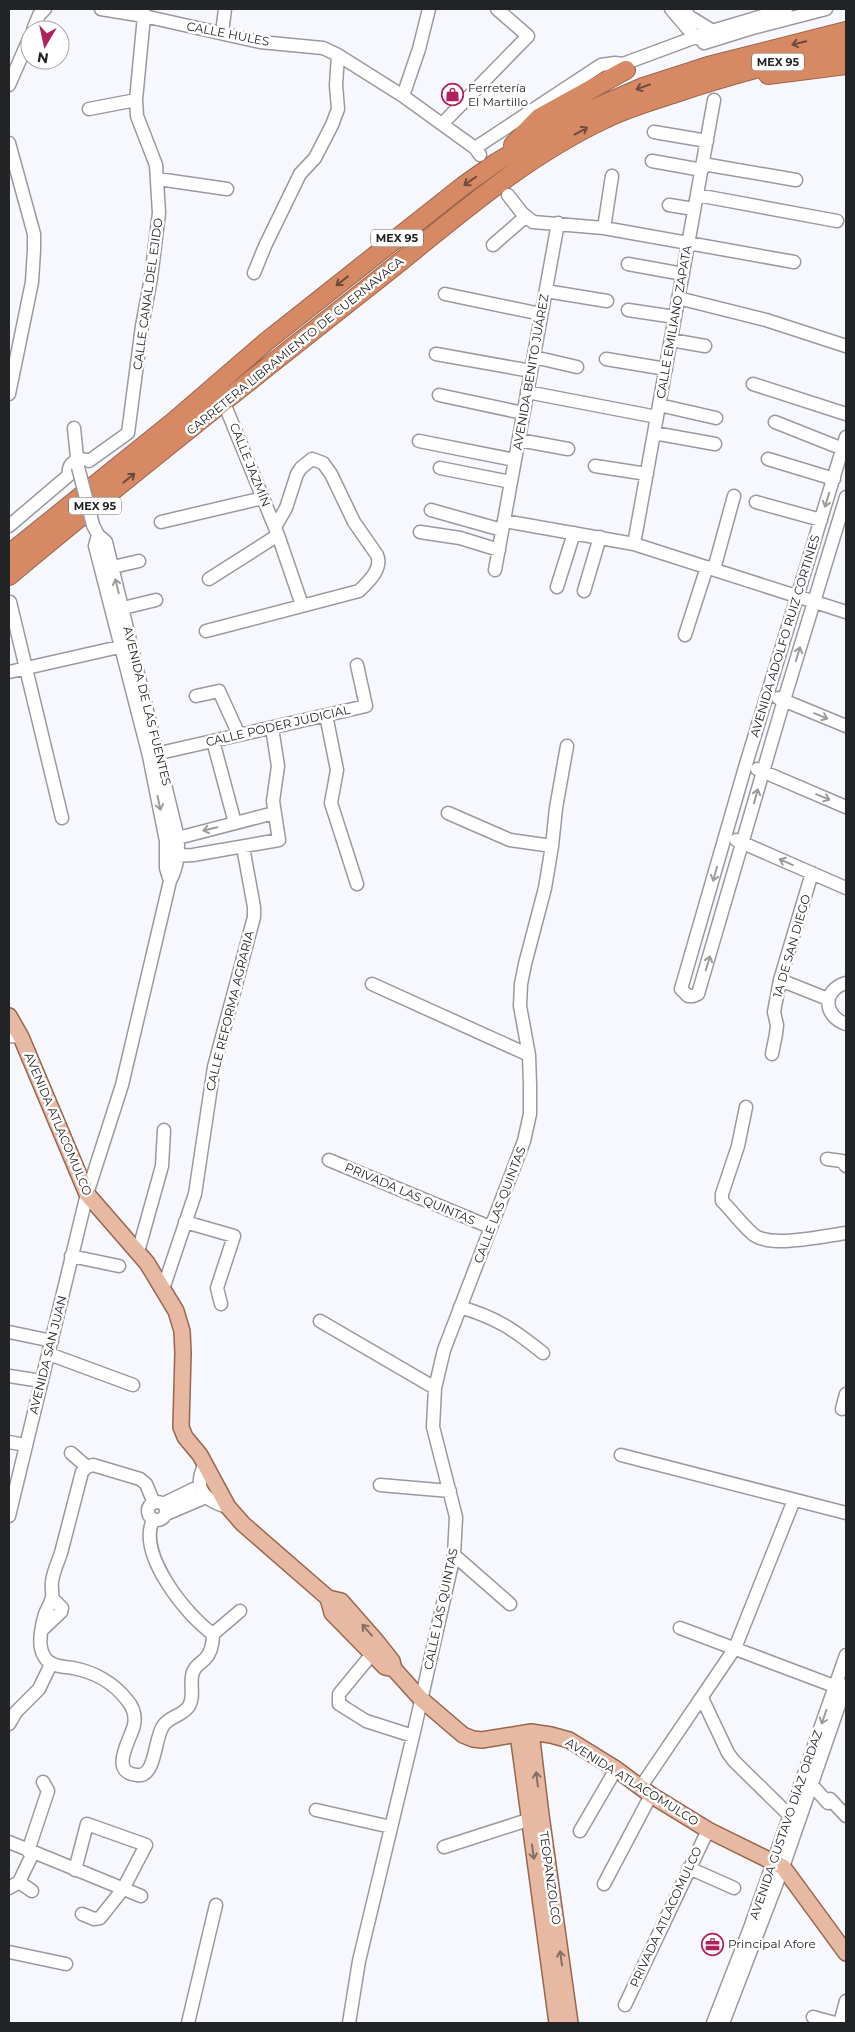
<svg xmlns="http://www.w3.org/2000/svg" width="855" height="2032" viewBox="0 0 855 2032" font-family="Montserrat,sans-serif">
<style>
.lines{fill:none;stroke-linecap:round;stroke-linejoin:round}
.minor-casing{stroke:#99999f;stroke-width:15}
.major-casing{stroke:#98664e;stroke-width:18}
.highway-casing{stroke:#98664e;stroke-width:20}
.minor{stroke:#fff;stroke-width:12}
.major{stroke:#e7b8a2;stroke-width:15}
.highway{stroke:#d78964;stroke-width:18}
.minor-bridge-casing{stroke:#99999f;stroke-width:15;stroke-linecap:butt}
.minor-bridge{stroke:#fff;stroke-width:12}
.oneway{stroke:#6b4c3f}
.oneway2{stroke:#9c9c9d}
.oneway3{stroke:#856e64}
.labels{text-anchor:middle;stroke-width:5;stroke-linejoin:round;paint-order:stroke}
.shield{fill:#fff;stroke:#656667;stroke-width:1}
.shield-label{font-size:11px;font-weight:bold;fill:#232426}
.street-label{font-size:12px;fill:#232426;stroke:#fff}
.poi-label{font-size:12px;fill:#232426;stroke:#fff;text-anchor:start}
</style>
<rect width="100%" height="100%" fill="#f7f8fe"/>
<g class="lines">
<defs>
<path id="minor" d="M101,9L144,16L260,42L323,48L338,55L403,96L475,148L480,155
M671,9L688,29L701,40
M683,9L690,17L716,33
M33,30L39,15L45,9
M222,33L225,9
M704,43L749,29L826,9
M9,85L30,37
M403,96L419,49L429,9
M89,109L136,100
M442,124L528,36L497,9
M654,132L707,141
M9,143L34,234V250L32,282L9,394
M475,148L601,65L615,63L623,64L712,31L786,9
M652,161L702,170
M703,164L796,180
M158,179L227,189
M508,195L522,213L533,222L604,228L794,262
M697,195L837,221
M669,205L694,209
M604,228L612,176
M493,245L525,217
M628,264L683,274
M254,273L265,246L300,174L315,158L332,125L338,109L336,85L338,55
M546,291L607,301
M445,294L541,314
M678,298L766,320L846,346
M628,310L675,317
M671,340L705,346
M436,354L531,371
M534,357L577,367
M606,359L666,369
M753,384L846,414
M527,392L657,417
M439,395L523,413
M224,403L278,535L302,605
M659,405L716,418
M775,422L843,449
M74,428L78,467
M654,433L715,444
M846,437L746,764L681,989L688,996H693L698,994L784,700L846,497
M519,440L568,449
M419,441L515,460
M768,459L834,479
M595,466L647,474
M440,468L511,482
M756,502L821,520
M431,510L502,530
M504,521L634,544L846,612
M161,522L263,498
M9,526L69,475C67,463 78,456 89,461L128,433L142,326L151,278L159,213L156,165L137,116L136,100L144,16L143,9
M420,532L460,538L499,550
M98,535L95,546L149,756L166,841V868L170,881
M634,544L714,100
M113,567L139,561
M714,569L734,496
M495,570L558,223
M209,579L278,535
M557,587L574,533
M584,591L600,537
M10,602L62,818
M123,608L156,600
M206,631L359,591C368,582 383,569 377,555L354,522L331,474L323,463L312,459L301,468L297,474L286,508L275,527
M685,635L707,567
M9,672L128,645
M196,696L219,691L239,735
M778,698L846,726
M326,715L337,770L331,803L357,884
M213,741L235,823
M151,755L366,706L357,665
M757,769L846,807
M448,813L510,840L552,846
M170,840L274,813
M736,840L846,888
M171,856L193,855L279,840L273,801L278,766L272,728
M780,980L828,999
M846,983C822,990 823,1016 846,1024
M372,984L529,1055
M9,1036L21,1037
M772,1054L776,1034L777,1025L774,1012L780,980L812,873
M746,1107L738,1146L722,1194V1201C733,1212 743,1226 754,1235C772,1248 824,1236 846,1233
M827,1159L842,1161L846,1166
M329,1160L490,1227
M185,1222L234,1236L217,1288L221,1304
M138,1252L162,1166L164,1130
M71,1256L119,1266
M163,1289L195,1194L214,1067L254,917V907L243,847
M460,1307C497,1318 513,1329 543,1353
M320,1321L435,1388
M9,1332L52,1341
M49,1354L133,1385
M9,1376L42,1381
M842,1409L846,1394
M9,1442L25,1445
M71,1453L87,1467
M621,1455L846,1513
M205,1464C192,1489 205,1501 228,1507
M380,1485L450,1491
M148 1511a9 9 0 1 1 18 0a9 9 0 1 1-18 0Z
M154,1503L146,1484L140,1479L93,1465L87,1467L82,1472C75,1499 68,1526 61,1553C58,1562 53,1572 52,1582C51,1587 53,1592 52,1597C51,1603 47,1609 45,1614C42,1623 39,1640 41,1648C42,1654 46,1661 51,1663C57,1667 67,1667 73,1668C94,1672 114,1683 127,1700C133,1707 136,1715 134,1725C131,1739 108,1772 137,1775C156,1778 154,1739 163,1726C169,1716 183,1716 189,1706C195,1696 189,1683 193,1672C196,1665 200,1664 205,1659C212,1652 213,1643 213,1634L240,1611
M163,1504L200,1486
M166,1514L206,1497
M9,1516L87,1194L122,1085L170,881C178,866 178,854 178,838L106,542L98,535L93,525
M153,1520C137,1554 186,1615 213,1634
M454,1555L510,1604
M680,1628L842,1689
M43,1629L61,1612L62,1608L52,1598
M380,1650L367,1660L339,1694V1704L366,1721L413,1736
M702,1698L728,1753L734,1761L790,1816
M9,1724L16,1712L39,1689L51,1664
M806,1781L811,1784L828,1803L830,1799L846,1816
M640,1788L735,1648L794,1500
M316,1810L391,1827
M580,1831L616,1769
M9,1842L141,1896
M444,1847L537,1817
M28,1851L48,1791L43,1782
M689,1868L734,1888
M75,1870L87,1824L146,1845L123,1889L100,1918L94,1919L82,1914
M19,1882L32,1891
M604,1884L651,1795
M9,1888L19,1882L33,1853
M9,1952L66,1964
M625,2005L708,1830
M813,2017L835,2023
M188,2023L216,1905
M349,2023L359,1961L413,1736L454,1555L456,1517L433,1427L435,1388L444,1350L524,1141L530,1114V1085L529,1055L520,1006L521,984L525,964L545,888L552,846L556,808L567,746
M713,2023L750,1928L846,1655
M723,2023L783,1867L846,1685
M840,2023L846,2001"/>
<path id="major" d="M9,1016L21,1037L87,1194L147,1263L176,1311L182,1331L183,1353L181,1427L185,1437L200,1455L228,1507L243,1524L328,1598L341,1601L377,1642L392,1661L394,1669L421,1699L463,1735L473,1739L482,1740L531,1732L551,1735L569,1740L616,1769L651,1795L708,1830L783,1867L846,1953
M328,1598L332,1613L385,1667L394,1669
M531,1732L541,1815L570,2023
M518,1734L557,2023"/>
<path id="highway" d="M768,75L846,65
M513,145L539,118L626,70
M9,554L173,422L267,341L463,186L497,162L570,119L643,87L708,66L846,31
M9,576C129,476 252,379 375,282C450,223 518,160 605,119C627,108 652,101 676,93C732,74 789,60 846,46"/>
</defs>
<use href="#minor" class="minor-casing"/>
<use href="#major" class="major-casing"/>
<use href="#highway" class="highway-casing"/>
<use href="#minor" class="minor"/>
<use href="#major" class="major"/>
<use href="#highway" class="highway"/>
<defs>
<path id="minor-bridge" d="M78,467L93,525"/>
</defs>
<use href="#minor-bridge" class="minor-bridge-casing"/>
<use href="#minor-bridge" class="minor-bridge"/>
</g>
<defs><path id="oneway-shaft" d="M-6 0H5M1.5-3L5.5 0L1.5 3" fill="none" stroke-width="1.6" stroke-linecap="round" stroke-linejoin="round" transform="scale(1.25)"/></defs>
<g class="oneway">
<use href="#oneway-shaft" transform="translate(799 43) rotate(166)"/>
<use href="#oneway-shaft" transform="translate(643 87) rotate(160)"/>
<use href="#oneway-shaft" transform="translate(581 131) rotate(-28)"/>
<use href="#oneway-shaft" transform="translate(470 181) rotate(145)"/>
<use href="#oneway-shaft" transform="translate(342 281) rotate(142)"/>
<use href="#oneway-shaft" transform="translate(129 478) rotate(-39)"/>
</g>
<g class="oneway2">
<use href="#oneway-shaft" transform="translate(827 500) rotate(107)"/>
<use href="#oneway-shaft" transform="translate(117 586) rotate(-104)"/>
<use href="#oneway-shaft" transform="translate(798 654) rotate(-73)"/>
<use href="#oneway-shaft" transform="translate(821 716) rotate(22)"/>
<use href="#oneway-shaft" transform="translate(756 796) rotate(-74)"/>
<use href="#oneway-shaft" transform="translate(823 797) rotate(23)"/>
<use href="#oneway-shaft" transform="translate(159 803) rotate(78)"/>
<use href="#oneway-shaft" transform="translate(210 829) rotate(166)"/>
<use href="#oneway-shaft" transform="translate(786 862) rotate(-156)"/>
<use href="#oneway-shaft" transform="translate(715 874) rotate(106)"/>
<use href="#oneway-shaft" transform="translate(708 963) rotate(-73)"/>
<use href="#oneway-shaft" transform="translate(824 1717) rotate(109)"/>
</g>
<g class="oneway3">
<use href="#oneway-shaft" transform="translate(367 1630) rotate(-131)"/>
<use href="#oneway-shaft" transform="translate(537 1779) rotate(-97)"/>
<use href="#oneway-shaft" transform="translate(533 1852) rotate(82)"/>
<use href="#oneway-shaft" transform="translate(561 1958) rotate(-98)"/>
</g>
<defs>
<symbol id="shop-ring" viewBox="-11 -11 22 22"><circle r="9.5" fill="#fff" stroke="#af225d" stroke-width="1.5"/><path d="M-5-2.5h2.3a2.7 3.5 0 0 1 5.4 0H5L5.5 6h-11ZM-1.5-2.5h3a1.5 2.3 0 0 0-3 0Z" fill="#af225d"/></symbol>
<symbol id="office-ring" viewBox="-11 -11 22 22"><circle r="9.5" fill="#fff" stroke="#af225d" stroke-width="1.5"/><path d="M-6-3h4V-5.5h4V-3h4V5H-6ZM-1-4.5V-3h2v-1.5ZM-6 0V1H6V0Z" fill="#af225d"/></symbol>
</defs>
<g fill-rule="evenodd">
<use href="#shop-ring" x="440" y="82" width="25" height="25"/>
<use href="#office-ring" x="700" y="1932" width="25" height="25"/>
</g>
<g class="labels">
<g class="shield">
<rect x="752" y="53.5" width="52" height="17" rx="4"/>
<rect x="371" y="229.5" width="52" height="17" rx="4"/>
<rect x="69" y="497.5" width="52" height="17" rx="4"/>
</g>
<g class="shield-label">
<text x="778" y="66">MEX 95</text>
<text x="397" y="242">MEX 95</text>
<text x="95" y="510">MEX 95</text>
</g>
<g class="street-label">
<text transform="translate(228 34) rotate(11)" y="4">CALLE HULES</text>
<text transform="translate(148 294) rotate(-82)" y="4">CALLE CANAL DEL EJIDO</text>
<text transform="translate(674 322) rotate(-80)" y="4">CALLE EMILIANO ZAPATA</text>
<text transform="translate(295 346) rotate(-39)" y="4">CARRETERA LIBRAMIENTO DE CUERNAVACA</text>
<text transform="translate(531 372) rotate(-80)" y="4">AVENIDA BENITO JUÁREZ</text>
<text transform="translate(250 465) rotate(68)" y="4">CALLE JAZMÍN</text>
<text transform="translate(785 636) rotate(-73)" y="4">AVENIDA ADOLFO RUIZ CORTINES</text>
<text transform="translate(147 706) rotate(76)" y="4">AVENIDA DE LAS FUENTES</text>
<text transform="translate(278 726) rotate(-13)" y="4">CALLE PODER JUDICIAL</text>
<text transform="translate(792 946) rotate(-74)" y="4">1A DE SAN DIEGO</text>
<text transform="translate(230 1011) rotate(-76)" y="4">CALLE REFORMA AGRARIA</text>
<text transform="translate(58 1124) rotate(67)" y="4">AVENIDA ATLACOMULCO</text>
<text transform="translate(410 1194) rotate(23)" y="4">PRIVADA LAS QUINTAS</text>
<text transform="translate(500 1205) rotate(-69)" y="4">CALLE LAS QUINTAS</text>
<text transform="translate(48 1355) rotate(-76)" y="4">AVENIDA SAN JUAN</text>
<text transform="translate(441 1609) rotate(-78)" y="4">CALLE LAS QUINTAS</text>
<text transform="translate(632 1782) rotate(32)" y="4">AVENIDA ATLACOMULCO</text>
<text transform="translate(786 1825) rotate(-71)" y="4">AVENIDA GUSTAVO DÍAZ ORDAZ</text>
<text transform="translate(550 1878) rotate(82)" y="4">TEOPANZOLCO</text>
<text transform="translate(666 1917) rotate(-65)" y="4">PRIVADA ATLACOMULCO</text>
</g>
<g class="poi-label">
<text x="468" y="92">Ferretería<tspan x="468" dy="14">El Martillo</tspan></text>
<text x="728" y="1948">Principal Afore</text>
</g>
</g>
<rect width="855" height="2032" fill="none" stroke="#232426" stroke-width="20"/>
<g transform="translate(45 45) rotate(189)"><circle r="24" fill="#ffffff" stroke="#a7a7a8"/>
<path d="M0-4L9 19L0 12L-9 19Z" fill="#af225d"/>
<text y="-8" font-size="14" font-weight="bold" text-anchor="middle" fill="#232426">N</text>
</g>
</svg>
